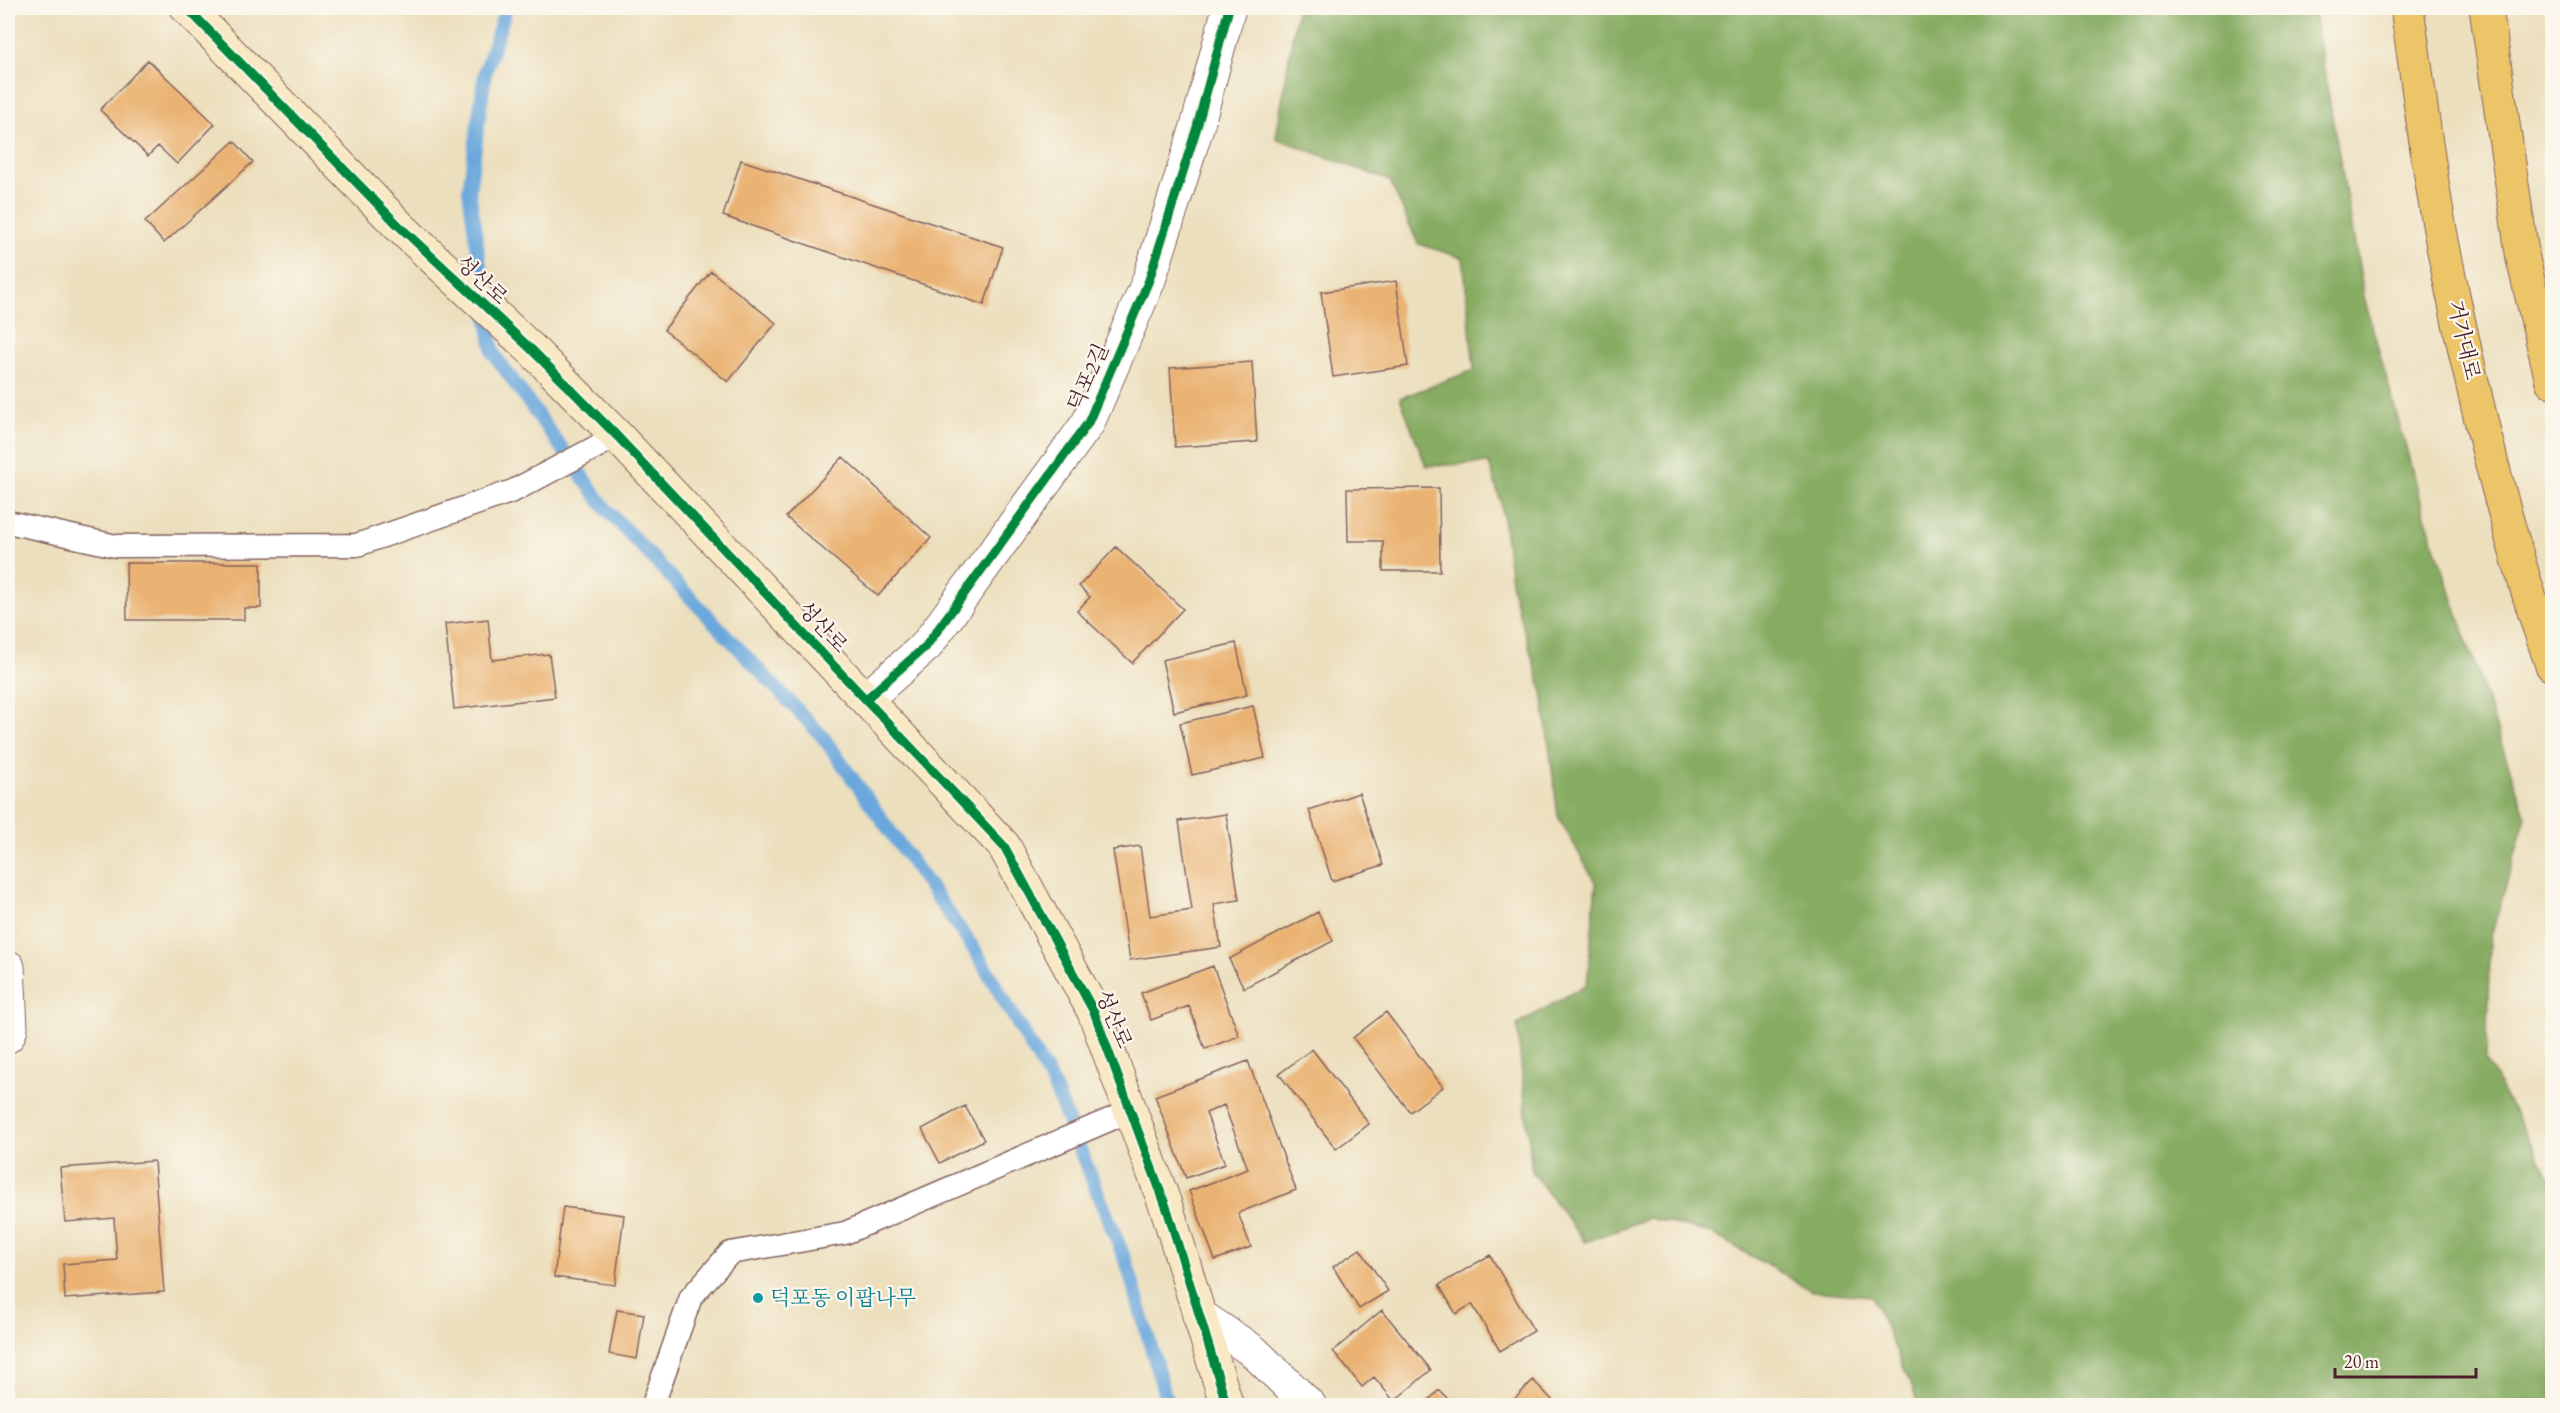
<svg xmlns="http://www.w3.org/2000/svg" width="2560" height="1413" viewBox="0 0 2560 1413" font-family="'EB Garamond','Noto Serif KR',serif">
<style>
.forest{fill:#86ac62;stroke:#686646;stroke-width:1.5}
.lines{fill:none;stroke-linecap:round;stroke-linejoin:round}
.stream{stroke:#6ba7dc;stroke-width:14}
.building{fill:#eab373}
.lane-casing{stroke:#83625e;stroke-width:25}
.street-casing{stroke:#83625e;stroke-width:35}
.secondary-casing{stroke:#83625e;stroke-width:35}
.highway-casing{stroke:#83625e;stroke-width:35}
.lane{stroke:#fff;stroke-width:22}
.street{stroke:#fff;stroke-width:33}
.secondary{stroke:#f8e8c3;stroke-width:33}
.highway{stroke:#edc569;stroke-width:33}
.cycleway-casing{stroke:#fbf7ec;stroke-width:13}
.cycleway{stroke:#00873e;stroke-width:9}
.culture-dot{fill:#0f9aa8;stroke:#fbf7ec;stroke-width:2}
.labels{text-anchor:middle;stroke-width:4.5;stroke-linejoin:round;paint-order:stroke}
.street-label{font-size:21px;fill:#4a1f2b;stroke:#fbf7ec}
.culture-label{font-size:21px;fill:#0d838f;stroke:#fbf7ec;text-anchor:start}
</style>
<rect width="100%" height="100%" fill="#fbf7ec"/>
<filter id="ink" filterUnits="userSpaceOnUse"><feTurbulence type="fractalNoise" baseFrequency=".0167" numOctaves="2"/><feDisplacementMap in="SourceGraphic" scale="12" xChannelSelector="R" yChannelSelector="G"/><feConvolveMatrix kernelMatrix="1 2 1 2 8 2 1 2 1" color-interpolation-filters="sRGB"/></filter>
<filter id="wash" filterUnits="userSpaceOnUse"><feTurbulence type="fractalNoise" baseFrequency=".008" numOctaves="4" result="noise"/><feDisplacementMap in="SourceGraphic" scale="24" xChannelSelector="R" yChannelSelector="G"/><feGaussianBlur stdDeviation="1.35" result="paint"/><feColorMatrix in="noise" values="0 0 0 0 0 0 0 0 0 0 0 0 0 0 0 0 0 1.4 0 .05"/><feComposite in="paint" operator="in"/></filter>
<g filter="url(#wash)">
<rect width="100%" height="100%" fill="#ecdfbd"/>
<path class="forest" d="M1297,8H2313L2365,301L2424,513L2526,817L2490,940L2486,1061L2552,1182V1405H1917L1914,1391L1872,1296L1812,1291L1711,1233L1649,1218L1585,1242L1532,1172L1517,1025L1587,984L1596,884L1558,816L1542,691L1512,589L1501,503L1489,463L1426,466L1400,398L1474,370L1463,258L1418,244L1390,181L1276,138Z"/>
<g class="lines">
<path class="stream" d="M506,8L485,73L469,191L493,353L605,508L823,737L976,952L1053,1084L1128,1267L1168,1406"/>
</g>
<g id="blocks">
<path class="building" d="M148,60L215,124L177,164L158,146L148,156L100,110Z
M234,141L253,162L164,243L145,222Z
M741,160L1003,247L984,305L723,216Z
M711,271L776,323L728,382L664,330Z
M1396,281L1408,366L1333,377L1321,292Z
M1252,362L1257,442L1175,447L1170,368Z
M843,457L931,538L878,596L786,517Z
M1439,488L1440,571H1383V541H1348L1347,489Z
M1116,547L1183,609L1132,663L1077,611L1090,597L1079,586Z
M126,563H261V608H244V620H127Z
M488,619L492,660L549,654L555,697L454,709L445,624Z
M1236,643L1247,695L1174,712L1162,660Z
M1253,706L1265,758L1192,775L1180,723Z
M1359,793L1383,865L1332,881L1309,810Z
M1226,814L1239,900L1214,904L1221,947L1130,960L1113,850L1140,846L1150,916L1192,910L1179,821Z
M1318,912L1333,941L1244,988L1229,959Z
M1213,966L1239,1036L1205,1049L1189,1006L1151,1020L1141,993Z
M1386,1012L1443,1087L1410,1112L1353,1038Z
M1312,1049L1369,1124L1336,1149L1279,1074Z
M1248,1061L1296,1190L1238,1213L1251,1247L1215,1260L1189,1191L1248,1169L1224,1105L1206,1113L1225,1164L1186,1178L1155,1096Z
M965,1106L984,1140L940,1163L922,1129Z
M154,1161L164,1292L65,1299L63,1264L117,1260L114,1218L65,1222L60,1168Z
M563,1207L624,1215L615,1285L554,1277Z
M8,1210L13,1270H8Z
M1360,1249L1388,1291L1359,1309L1333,1267Z
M1490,1255L1534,1331L1500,1351L1472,1304L1456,1314L1439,1285Z
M617,1310L644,1314L637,1359L609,1354Z
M1382,1310L1431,1370L1394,1401L1374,1377L1362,1387L1333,1351Z
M1533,1380L1558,1406H1508Z
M1439,1390L1455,1406H1423Z"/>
</g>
</g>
<g filter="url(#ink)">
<use href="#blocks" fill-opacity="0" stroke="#83625e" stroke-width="1.5"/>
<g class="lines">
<defs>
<path id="lane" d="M8,522L116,546L357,545L513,491L617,436
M655,1399L691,1297L730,1253L845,1233L1130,1111"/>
<path id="street" d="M866,699L926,646L1088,423L1149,280L1197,127L1229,8
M8,967L11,1028L8,1036
M1199,1315L1253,1351L1310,1406"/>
<path id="secondary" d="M187,8L399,226L532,350L617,436L1004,846L1094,1012L1168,1212L1227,1406"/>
<path id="highway" d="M2407,8C2419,88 2428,171 2444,251C2472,390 2505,531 2552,665
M2486,8L2523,259L2552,381"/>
</defs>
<use href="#lane" class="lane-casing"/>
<use href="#street" class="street-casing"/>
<use href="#secondary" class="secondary-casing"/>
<use href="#highway" class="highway-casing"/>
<use href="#lane" class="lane"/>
<use href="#street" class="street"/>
<use href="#secondary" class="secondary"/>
<use href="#highway" class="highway"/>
<defs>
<path id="cycleway" d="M187,8L399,226L532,350L617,436L1004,846L1094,1012L1168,1212L1227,1406
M866,699L926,646L1088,423L1149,280L1197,127L1229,8"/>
</defs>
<use href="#cycleway" class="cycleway-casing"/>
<use href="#cycleway" class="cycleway"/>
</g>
</g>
<circle class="culture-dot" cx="758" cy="1298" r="6"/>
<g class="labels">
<g class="street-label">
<text transform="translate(482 280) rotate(43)" y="7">성산로</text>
<text transform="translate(2464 340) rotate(77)" y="7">거가대로</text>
<text transform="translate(1088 377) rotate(-66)" y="7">덕포2길</text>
<text transform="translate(823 627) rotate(47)" y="7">성산로</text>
<text transform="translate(1114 1019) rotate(67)" y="7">성산로</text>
</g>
<g class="culture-label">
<text x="770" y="1305">덕포동 이팝나무</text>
</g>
</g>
<rect width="2560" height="1413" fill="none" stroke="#fbf7ec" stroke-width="30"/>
<path d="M2335 1368v9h141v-9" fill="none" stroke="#4a1f2b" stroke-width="3"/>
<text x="2344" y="1368" font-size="18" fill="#4a1f2b" stroke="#fbf7ec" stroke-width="4.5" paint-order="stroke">20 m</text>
</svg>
